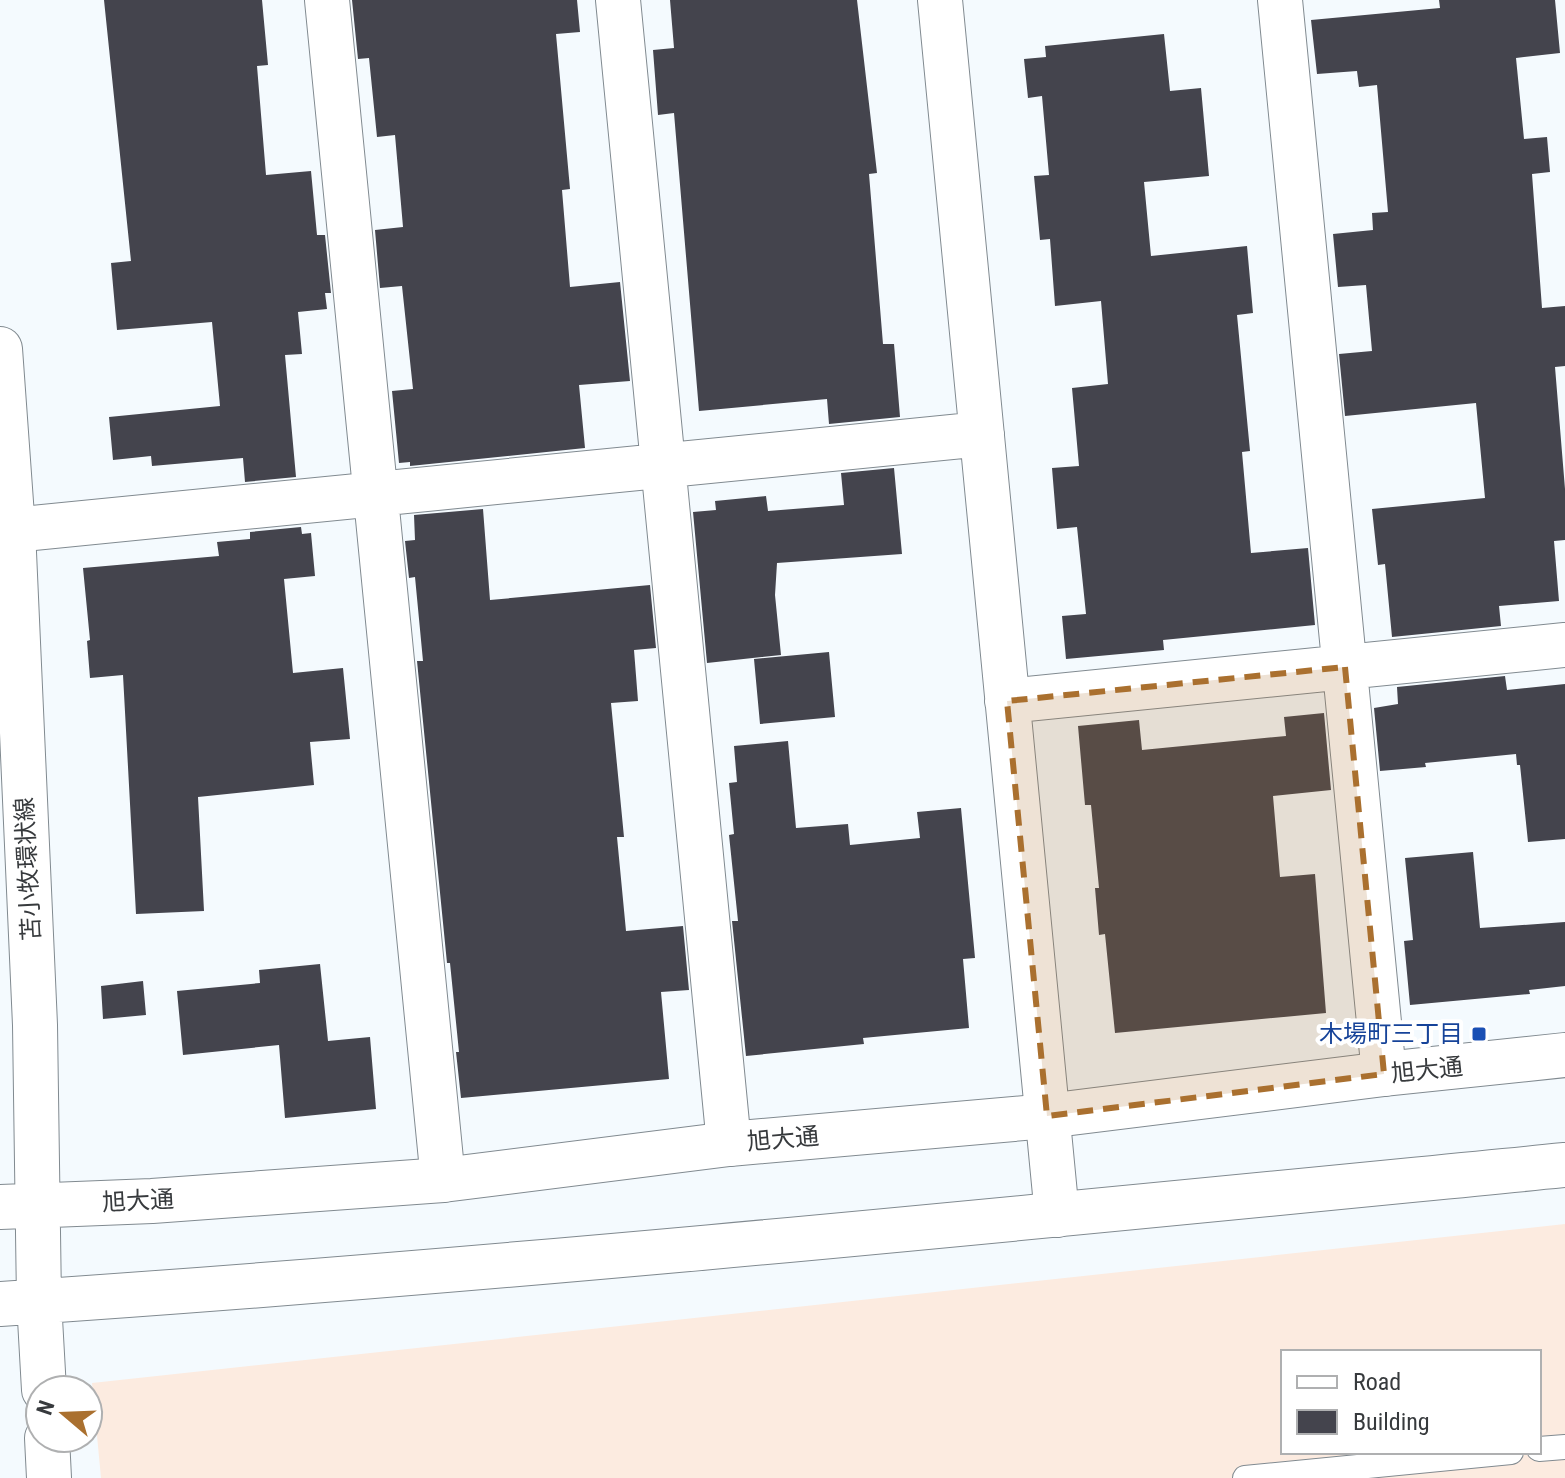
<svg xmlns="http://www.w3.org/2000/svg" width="1565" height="1478" viewBox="0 0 1565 1478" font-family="'Roboto Condensed','Noto Sans JP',sans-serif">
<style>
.industrial{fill:#fcebe0;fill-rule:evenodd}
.building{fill:#44444d}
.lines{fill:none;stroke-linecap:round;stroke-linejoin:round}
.lane-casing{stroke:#818a90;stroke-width:26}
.street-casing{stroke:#818a90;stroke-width:46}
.secondary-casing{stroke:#818a90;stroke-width:46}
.lane{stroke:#fff;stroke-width:24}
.street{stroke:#fff;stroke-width:44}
.secondary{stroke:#fff;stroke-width:44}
.marked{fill:#aa702f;fill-opacity:0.2;stroke:#aa702f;stroke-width:6;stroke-dasharray:16 10;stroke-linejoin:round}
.transit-dot{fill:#1a4fb4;stroke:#fff;stroke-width:3}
.labels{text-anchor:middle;stroke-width:8;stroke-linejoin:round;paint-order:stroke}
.street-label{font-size:24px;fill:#373a3d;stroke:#fff}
.transit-label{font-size:24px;fill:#164399;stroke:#fff;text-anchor:end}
</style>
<rect width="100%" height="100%" fill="#f4fafe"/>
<path class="industrial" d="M1565,1224V1478H101L92,1383ZM1283,1352H1539V1452H1283Z"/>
<path class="building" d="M104,0H262L268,65L257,66L266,175L311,171L317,235H325L331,293H325L327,309L298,312L302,354L285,355L296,477L245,482L243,458L152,466L151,456L113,460L109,417L220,406L212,322L117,330L111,263L131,261Z
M352,0H577L580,32L556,34L570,189L562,190L570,287L620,282L630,381L579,385L585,448L410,466V462L399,463L392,391L413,389L402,286L380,288L375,230L403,227L395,135L377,137L369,58L358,59Z
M670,0H857L877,173L869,174L883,344H894L900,417L829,424L827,399L699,411L674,113L658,115L653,50L674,48Z
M1439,0H1555L1560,53L1516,58L1524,139L1547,137L1550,172L1532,174L1542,308L1565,306V366L1555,367L1565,489V540L1554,541L1559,601L1499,606L1501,626L1392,637L1385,564L1378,565L1372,509L1485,498L1476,403L1345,416L1339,354L1372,351L1366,285L1338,287L1333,234L1373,230L1372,213L1388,212L1377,85L1359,87L1357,71L1317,74L1311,20L1440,8Z
M1164,34L1170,91L1201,88L1209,176L1144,182L1151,256L1247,246L1253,313L1237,315L1250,451L1242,452L1251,553L1308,548L1315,625L1163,640L1164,650L1066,659L1062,616L1086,614L1077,527L1057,529L1052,468L1079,466L1072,388L1108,384L1101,301L1055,306L1050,239L1040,240L1034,176L1049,175L1042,96L1028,98L1024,59L1046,57L1045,46Z
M894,468L902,554L777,563L775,595L781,655L707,663L693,512L716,510L715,501L766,496L768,511L844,505L841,473Z
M483,509L490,600L650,585L656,648L634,650L638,701L611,703L624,837H617L626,931L683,926L689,990L661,992L669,1079L461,1098L456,1052H459L450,963H447L417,661H423L415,577L409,578L405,541L415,540L414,515Z
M301,527L302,534L311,533L315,576L284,579L293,673L343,668L350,739L310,742L314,785L198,797L204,911L136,914L123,675L90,678L87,641L90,640L83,568L219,556L217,542L250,539V532Z
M829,652L835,717L760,724L754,659Z
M1505,676L1507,690L1565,684V839L1528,842L1520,765H1517L1516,754L1425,763L1426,767L1380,771L1374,708L1398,704L1397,687Z
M1324,713L1331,790L1273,796L1280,877L1315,874L1326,1013L1115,1033L1105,934L1099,935L1095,888H1099L1091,805H1085L1078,726L1139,720L1142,750L1286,736L1284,717Z
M788,741L796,828L848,824L850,845L920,838L917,812L961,808L975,958L963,959L969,1028L863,1038L864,1044L746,1056L732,921H738L729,835L734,834L729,783L737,782L734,746Z
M1473,852L1480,928L1565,922V986L1529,990L1530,994L1410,1005L1404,941L1413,940L1405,858Z
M320,964L328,1041L370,1037L376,1109L285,1118L279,1045L183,1055L177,991L260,983L259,970Z
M143,981L146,1015L103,1019L101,986Z"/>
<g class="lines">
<defs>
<path id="lane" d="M1539,1449L1565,1447
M1245,1478L1511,1452"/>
<path id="street" d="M327,0L443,1180
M618,0L729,1144
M940,0L1057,1215
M1280,0L1384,1074
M13,530L982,434
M1007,701L1565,645"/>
<path id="secondary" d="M0,349L13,530L35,1025L39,1301L44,1390
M0,1207L152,1201L443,1180L729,1144L1047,1116L1384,1074L1565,1055
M0,1304C522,1269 1044,1216 1565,1165
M47,1438L49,1478"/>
</defs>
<use href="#lane" class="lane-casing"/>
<use href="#street" class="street-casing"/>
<use href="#secondary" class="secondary-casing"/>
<use href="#lane" class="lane"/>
<use href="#street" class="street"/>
<use href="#secondary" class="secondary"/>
</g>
<path class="marked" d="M1345,667L1384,1074L1047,1116L1007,701Z"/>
<rect class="transit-dot" x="1471" y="1026" width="16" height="16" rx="4"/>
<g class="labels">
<g class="street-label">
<text transform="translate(28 869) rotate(-93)" y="8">苫小牧環状線</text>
<text transform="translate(1427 1070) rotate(-6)" y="8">旭大通</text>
<text transform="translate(783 1139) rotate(-5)" y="8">旭大通</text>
<text transform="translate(138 1201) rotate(-3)" y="8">旭大通</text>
</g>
<g class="transit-label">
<text x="1463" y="1042">木場町三丁目</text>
</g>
</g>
<rect x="1281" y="1350" width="260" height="104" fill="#ffffff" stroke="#afb0b1" stroke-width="2"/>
<rect x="1297" y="1376" width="40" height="12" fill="#ffffff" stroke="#afb0b1" stroke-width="2"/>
<text x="1353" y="1390" font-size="24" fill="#373a3d">Road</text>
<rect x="1297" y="1410" width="40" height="24" fill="#44444d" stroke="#afb0b1" stroke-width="2"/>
<text x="1353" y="1430" font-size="24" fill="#373a3d">Building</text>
<g transform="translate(64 1414) rotate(289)"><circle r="38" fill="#ffffff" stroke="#afb0b1" stroke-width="2"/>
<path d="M0-6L14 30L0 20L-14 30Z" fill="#aa702f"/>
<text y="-12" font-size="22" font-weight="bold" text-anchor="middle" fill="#373a3d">N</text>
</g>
</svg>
